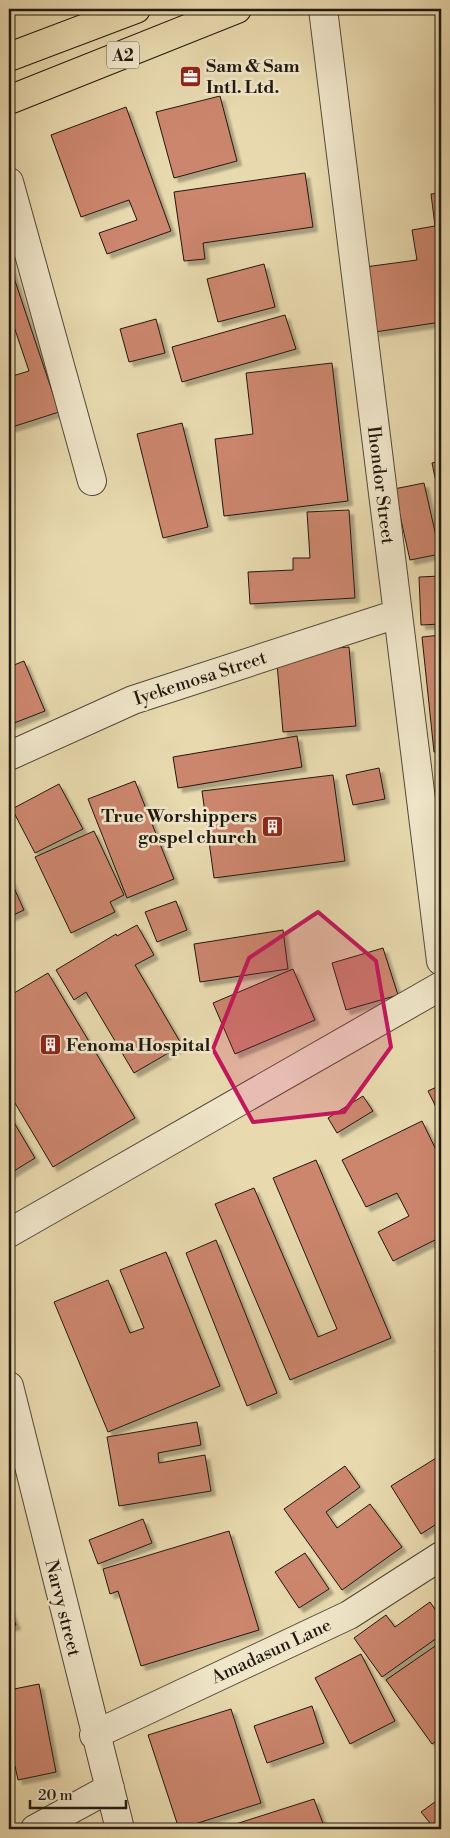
<svg xmlns="http://www.w3.org/2000/svg" width="450" height="1838" viewBox="0 0 450 1838" font-family="'Libre Bodoni',serif">
<style>
.building{fill:#cc866e;stroke:#20180f;filter:url(#shadow)}
.lines{fill:none;stroke-linecap:round;stroke-linejoin:round}
.minor-casing{stroke:#524837;stroke-width:30}
.highway-casing{stroke:#20180f;stroke-width:30}
.minor{stroke:#f0e6ca;stroke-width:28}
.highway{stroke:#e8d9ae;stroke-width:28}
.marked{fill:#c2185b;fill-opacity:0.2;stroke:#c2185b;stroke-width:4;stroke-linejoin:round}
.labels{text-anchor:middle;stroke-width:5;stroke-linejoin:round;paint-order:stroke}
.shield{fill:#f0e6ca;stroke:#5e5647;stroke-width:1}
.shield-label{font-size:16px;font-weight:bold;fill:#20180f}
.poi-label{font-size:18px;font-weight:bold;fill:#20180f;stroke:#f0e6ca;text-anchor:start}
.street-label{font-size:18px;fill:#20180f;stroke:#f0e6ca}
</style>
<defs>
<filter id="shadow"><feDropShadow dx="4.5" dy="4.5" stdDeviation="1" flood-color="#0004"/></filter>
</defs>
<rect width="100%" height="100%" fill="#e8d9ae"/>
<filter id="stains"><feTurbulence type="fractalNoise" baseFrequency=".004" numOctaves="4"/><feColorMatrix values="0 0 0 0 .2 0 0 0 0 .09 0 0 0 0 .02 0 0 0 .5 -.17"/></filter>
<radialGradient id="worn" r=".72"><stop offset=".6" stop-color="#630" stop-opacity="0"/><stop offset="1" stop-color="#630" stop-opacity=".3"/></radialGradient>
<path class="building" d="M220,96L237,161L174,178L156,112Z
M126,107L171,231L107,254L99,233L137,220L129,200L81,217L51,135Z
M305,173L313,227L203,243L205,259L184,261L174,192Z
M441,193V322L375,332L365,267L417,260L412,230L435,226L431,194Z
M9,263L59,412L9,428V377L29,371L9,312Z
M264,264L275,307L218,322L207,279Z
M285,315L296,349L182,382L172,347Z
M156,319L165,353L129,362L120,329Z
M332,363L348,501L224,516L215,439L253,434L246,373Z
M182,423L208,527L163,538L137,434Z
M441,461V506L432,463Z
M424,483L440,554L410,560L394,489Z
M349,510L355,598L250,604L248,572L293,570V558H310L307,512Z
M441,576V624L421,625L419,577Z
M441,635V752H434L422,637Z
M349,647L356,726L283,732L276,653Z
M24,661L45,711L9,725V667Z
M297,736L302,767L178,788L173,757Z
M379,768L385,799L353,805L346,775Z
M333,775L345,861L214,878L202,791Z
M135,781L174,879L127,898L88,799Z
M59,784L83,829L35,853L12,809Z
M94,831L124,895L110,902L115,912L71,933L35,857Z
M9,877L24,910L9,917Z
M176,901L187,930L157,942L145,912Z
M137,925L154,955L135,965L182,1045L134,1073L86,992L74,1000L56,970L116,934L117,936Z
M283,930L288,969L200,982L194,944Z
M383,948L398,995L346,1010L332,963Z
M293,969L315,1020L235,1054L213,1003Z
M48,973L135,1118L53,1167L9,1093V996Z
M441,1085V1117L428,1091Z
M363,1096L373,1111L337,1133L328,1118Z
M9,1114L35,1158L9,1174Z
M422,1121L441,1160V1237L393,1261L378,1232L409,1216L397,1193L366,1207L342,1160Z
M316,1160L391,1338L290,1380L215,1204L254,1188L318,1337L337,1329L273,1178Z
M216,1240L277,1393L247,1406L186,1253Z
M166,1252L220,1386L108,1432L54,1302L108,1280L130,1333L144,1328L120,1270Z
M441,1280V1292L437,1282Z
M441,1348V1368L435,1351Z
M197,1422L201,1445L158,1453L159,1463L205,1455L211,1491L119,1506L107,1437Z
M441,1455V1521L421,1534L391,1486Z
M345,1466L360,1487L326,1512L337,1528L370,1504L402,1547L342,1590L284,1509Z
M143,1519L152,1543L98,1564L89,1540Z
M229,1531L259,1630L141,1666L118,1591L110,1594L103,1569Z
M305,1553L329,1589L299,1608L275,1572Z
M430,1602L441,1618V1635L382,1677L354,1638L386,1615L395,1627Z
M9,1608L16,1625L9,1627Z
M441,1642V1738L432,1744L386,1680Z
M361,1654L395,1721L350,1744L315,1678Z
M39,1684L56,1772L18,1780L15,1766L9,1767V1690Z
M312,1706L324,1743L267,1763L254,1726Z
M231,1709L261,1803L179,1829L148,1735Z
M314,1799L325,1829H220Z
M439,1799L441,1802V1829H435L421,1812Z"/>
<g class="lines">
<defs>
<path id="minor" d="M323,9L441,961
M9,182L92,481
M9,756L133,700L397,614
M9,1233L441,986
M9,1386L120,1829
M94,1735L349,1615L441,1556
M35,1829L110,1788"/>
<path id="highway" d="M9,57L136,9
M9,100L237,9"/>
</defs>
<use href="#minor" class="minor-casing"/>
<use href="#highway" class="highway-casing"/>
<use href="#minor" class="minor"/>
<use href="#highway" class="highway"/>
</g>
<path class="marked" d="M318,912L376,961L391,1047L344,1112L253,1122L213,1049L249,958Z"/>
<defs>
<symbol id="office-square" viewBox="-11 -11 22 22"><rect x="-9" y="-9" width="18" height="18" rx="4" fill="#8f2418" stroke="#f0e6ca"/><path d="M-6-3h4V-5.5h4V-3h4V5H-6ZM-1-4.5V-3h2v-1.5ZM-6 0V1H6V0Z" fill="#fff"/></symbol>
<symbol id="building-square" viewBox="-11 -11 22 22"><rect x="-9" y="-9" width="18" height="18" rx="4" fill="#8f2418" stroke="#f0e6ca"/><path d="M-4-6H4V6H1V3H-1V6H-4ZM-2.5-4.3h1.7v1.8h-1.7ZM.8-4.3h1.7v1.8H.8ZM-2.5-1h1.7V.8h-1.7ZM.8-1h1.7V.8H.8Z" fill="#fff"/></symbol>
</defs>
<g fill-rule="evenodd">
<use href="#office-square" x="178" y="64" width="25" height="25"/>
<use href="#building-square" x="260" y="814" width="25" height="25"/>
<use href="#building-square" x="38" y="1032" width="25" height="25"/>
</g>
<g class="labels">
<rect class="shield" x="107" y="41.5" width="32" height="27" rx="4"/>
<g class="shield-label">
<text x="123" y="61">A2</text>
</g>
<g class="poi-label">
<text x="206" y="72">Sam &amp; Sam<tspan x="206" dy="21">Intl. Ltd.</tspan></text>
<text x="257" y="822" text-anchor="end">True Worshippers<tspan x="257" dy="21">gospel church</tspan></text>
<text x="66" y="1051">Fenoma Hospital</text>
</g>
<g class="street-label">
<text transform="translate(381 485) rotate(83)" y="6">Ihondor Street</text>
<text transform="translate(200 678) rotate(-18)" y="6">Iyekemosa Street</text>
<text transform="translate(63 1608) rotate(76)" y="6">Narvy street</text>
<text transform="translate(271 1651) rotate(-25)" y="6">Amadasun Lane</text>
</g>
</g>
<rect width="450" height="1838" fill="none" stroke="#e8d9ae" stroke-width="30"/>
<rect x="10" y="10" width="430" height="1818" fill="none" stroke="#20180f" stroke-width="2.5"/>
<rect x="15" y="15" width="420" height="1808" fill="none" stroke="#20180f"/>
<path d="M30 1800v8h96v-8" fill="none" stroke="#20180f" stroke-width="2.5"/>
<text x="38" y="1800" font-size="15" fill="#20180f" stroke="#f0e6ca" stroke-width="4" paint-order="stroke">20 m</text>
<rect width="100%" height="100%" filter="url(#stains)"/>
<rect width="100%" height="100%" fill="url(#worn)"/>
</svg>
